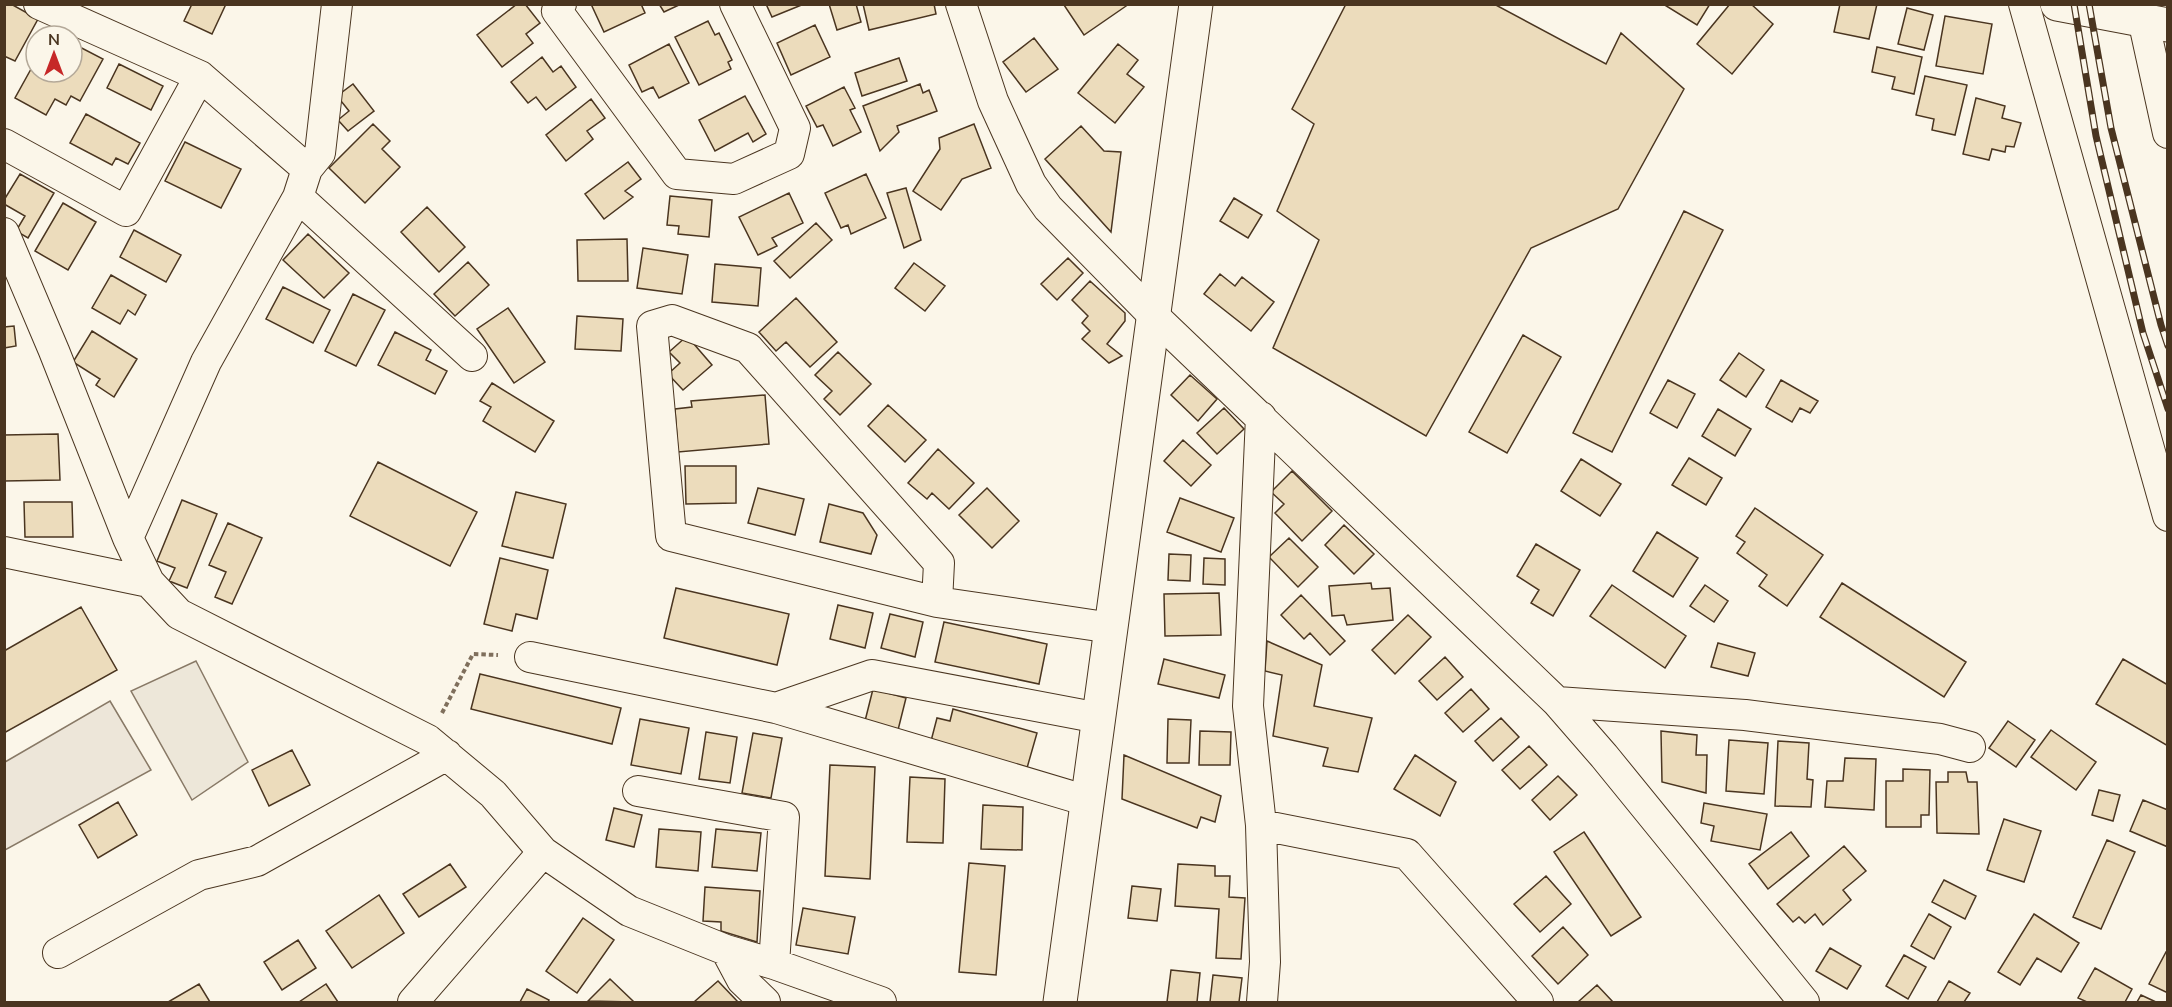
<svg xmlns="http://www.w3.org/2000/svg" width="2172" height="1007" viewBox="0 0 2172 1007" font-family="'Nunito Sans',sans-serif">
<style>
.green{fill:#ede6d9;stroke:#887966;stroke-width:1.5}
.parking{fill:#ede7d9;stroke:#887966;stroke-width:1.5}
.building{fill:#ecdcbc;stroke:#4a3520;stroke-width:1.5}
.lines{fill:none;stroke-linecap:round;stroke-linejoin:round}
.street-casing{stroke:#4a3520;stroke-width:32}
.secondary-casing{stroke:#4a3520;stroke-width:35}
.path{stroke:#7f6f5c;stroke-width:4;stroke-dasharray:4.5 3;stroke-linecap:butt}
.street{stroke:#fbf6e9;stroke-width:30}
.secondary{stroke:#fbf6e9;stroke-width:33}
.rail-casing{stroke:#4a3520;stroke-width:7}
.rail{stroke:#fbf6e9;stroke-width:4.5;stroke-dasharray:14;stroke-linecap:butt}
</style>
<rect width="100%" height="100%" fill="#fbf6e9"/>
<path class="green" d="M110,701L151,770L5,850V762Z"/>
<path class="parking" d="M196,661L248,762L192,800L131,691Z"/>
<path class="building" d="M4,4H11L38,19L15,61L4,56Z
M192,4H226L212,34L184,21Z
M517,4H525L540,23L526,34L533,43L502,67L477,35Z
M591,4H641L645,13L604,32Z
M659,4H679V5L664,12Z
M766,4H804L772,17Z
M829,4H856L861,22L837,30Z
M863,4H934L936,14L869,30Z
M1129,4L1084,35L1064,5V4Z
M1346,4H1494L1606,64L1621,33L1684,89L1618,209L1531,248L1426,436L1273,348L1319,240L1277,211L1314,124L1292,109Z
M1663,4H1710L1697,25Z
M1730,4H1751L1773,24L1732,74L1697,44Z
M1840,4H1877L1869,39L1834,32Z
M1907,8L1933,15L1924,50L1898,44Z
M1945,16L1992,24L1983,74L1936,66Z
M708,21L715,35L719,33L732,60L728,62L731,69L699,85L675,37Z
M815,25L830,57L791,75L777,43Z
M1034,38L1058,69L1026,92L1003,62Z
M72,43L103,59L80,101L71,96L66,105L55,99L46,115L15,98L36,60V72H72Z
M669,44L689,83L659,98L653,87L642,92L629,65Z
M1118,44L1138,60L1127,74L1144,87L1115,123L1078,93Z
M1877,47L1922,57L1914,94L1892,89L1895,77L1872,72Z
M542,57L553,72L561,66L576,87L546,110L536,97L528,103L511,82Z
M899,58L907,81L862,96L855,73Z
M119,64L163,86L151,110L107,88Z
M1925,76L1967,85L1955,135L1932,130L1934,119L1916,115Z
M353,84L374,111L348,131L338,120L349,111L337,96Z
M920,84L923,93L929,90L937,111L897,126L899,132L880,151L863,106Z
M844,87L855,108L850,110L861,132L833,146L823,125L817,127L806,106Z
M745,96L766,134L753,142L748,133L715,151L699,120Z
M1976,98L2005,106L2002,118L2021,123L2014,147L2006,146L2005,152L1992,149L1989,160L1963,154Z
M591,99L605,118L587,131L593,139L566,161L546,135Z
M86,114L140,143L128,164L116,158L112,165L70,143Z
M373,124L390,141L382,149L400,167L365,203L329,168Z
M974,124L991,168L962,179L941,210L913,191L940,149L939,138Z
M1081,126L1104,151L1121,152L1111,232L1045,159Z
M185,142L241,169L221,208L165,181Z
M628,162L641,179L625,191L633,197L604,219L585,194Z
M20,174L54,193L28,238L16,231L25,216L4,204V200Z
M866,174L886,218L851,234L848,225L841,228L825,193Z
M906,188L921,240L904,248L887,193Z
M789,193L803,223L772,238L777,246L758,255L739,217Z
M670,196L712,200L709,237L678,234L679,226L667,225Z
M1234,198L1262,215L1248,238L1220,221Z
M63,203L96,222L68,270L35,251Z
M427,207L465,247L439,272L401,232Z
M1684,211L1723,230L1612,452L1573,433Z
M816,223L832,240L790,278L774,261Z
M134,230L181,255L166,282L120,257Z
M308,234L349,273L324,298L283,260Z
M627,239L628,281H578L577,240Z
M643,248L688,255L682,294L637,288Z
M1068,258L1083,273L1057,300L1041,284Z
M468,262L489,285L455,316L434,294Z
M914,263L945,286L925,311L895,288Z
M715,264L761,268L758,306L712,302Z
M1220,274L1235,286L1242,277L1274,302L1251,331L1204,294Z
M111,275L146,295L135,315L128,310L120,324L92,308Z
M1090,281L1125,313V321L1107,344L1122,356L1109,363L1082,339L1090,331L1082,323L1088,316L1072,300Z
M283,287L330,310L313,343L266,319Z
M353,294L385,310L356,366L325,351Z
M796,298L837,342L810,367L786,342L776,351L759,332Z
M508,308L545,362L514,383L477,329Z
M577,316L623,319L621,351L575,349Z
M14,326L16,346L4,348V327Z
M92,331L137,359L114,397L96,385L100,379L73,362Z
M395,332L431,350L426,360L447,371L435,394L378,365Z
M1523,335L1561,357L1507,453L1469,432Z
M687,336L712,365L683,390L668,374L680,363L669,352Z
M838,352L871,384L840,415L824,399L832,391L815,375Z
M1739,353L1764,370L1746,397L1720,380Z
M1190,375L1217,399L1198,421L1171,395Z
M1668,380L1695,394L1677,428L1650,413Z
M1781,380L1818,401L1810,413L1800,408L1792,422L1766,407Z
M492,383L554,421L535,452L483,421L491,407L480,401Z
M765,395L769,444L678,452L675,409L692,407L691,401Z
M888,405L926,440L905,462L868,426Z
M1224,408L1244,429L1217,454L1197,433Z
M1718,409L1751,429L1735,456L1702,436Z
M58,434L60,480L4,481V435Z
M1183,440L1211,465L1191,486L1164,461Z
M938,449L974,483L949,509L932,493L927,499L908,483Z
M1689,458L1722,478L1706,505L1672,485Z
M1581,459L1621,484L1600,516L1561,491Z
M378,462L477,512L450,566L350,516Z
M685,466H736V503L686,504Z
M1292,471L1332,511L1302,541L1275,513L1284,504L1271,492Z
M758,488L804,499L795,535L748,523Z
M987,488L1019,521L992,548L959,515Z
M516,492L566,504L553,558L502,546Z
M1180,498L1234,518L1221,552L1167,532Z
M182,500L217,514L187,588L169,581L175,568L157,561Z
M24,502H72L73,537H25Z
M829,504L863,513L877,535L871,554L820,542Z
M1755,508L1823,555L1787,606L1759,586L1767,575L1737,553L1745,542L1736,536Z
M228,523L262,538L232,604L215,597L226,572L209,565Z
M1344,525L1374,554L1354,574L1325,545Z
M1657,532L1698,558L1673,597L1633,571Z
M1289,538L1318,567L1298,587L1269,557Z
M1536,544L1580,570L1553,616L1531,603L1539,590L1517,576Z
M1169,554L1191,555L1190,581L1168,580Z
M500,558L548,570L537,619L516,614L512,631L484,624Z
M1204,558L1225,559V585L1203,584Z
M1371,583L1372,589L1390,588L1393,620L1347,625L1344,615L1332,616L1329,586Z
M1842,583L1966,662L1944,697L1820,617Z
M1612,585L1686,636L1665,668L1590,616Z
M1705,585L1728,601L1714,622L1690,606Z
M676,588L789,614L777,665L664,638Z
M1219,593L1221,635L1165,636L1164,594Z
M1301,595L1345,641L1330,655L1310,633L1304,639L1281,615Z
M838,605L873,613L865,648L830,639Z
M81,607L117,670L4,733V651Z
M890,614L923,622L915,657L881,648Z
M1408,615L1431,637L1395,674L1372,650Z
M944,622L1047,644L1039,684L935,662Z
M1267,641L1322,665L1314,706L1372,718L1358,772L1323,766L1328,748L1273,736L1282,675L1265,671Z
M1718,643L1755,653L1748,676L1711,667Z
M1445,657L1463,677L1437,700L1419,681Z
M1164,659L1225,675L1219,698L1158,684Z
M2123,659L2168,685V746L2096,704Z
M480,674L621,708L612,744L471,709Z
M873,689L906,698L897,734L864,725Z
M1471,689L1489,709L1463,732L1445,713Z
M953,709L1037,733L1027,768L931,741L937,718L950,721Z
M1501,718L1519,737L1493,761L1475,741Z
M640,719L689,728L681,774L631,765Z
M1168,719L1191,720L1189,763H1167Z
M2008,721L2035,740L2016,767L1989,748Z
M2051,730L2096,762L2076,790L2031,757Z
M1200,731L1231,732L1230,765H1199Z
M1661,731L1697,735L1696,755H1707L1706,793L1662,782Z
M706,732L737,737L730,783L699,779Z
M753,733L782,738L771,798L742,793Z
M1729,740L1768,743L1764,794L1726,791Z
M1778,741L1809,743L1807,779L1813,780L1811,807L1775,806Z
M1529,746L1547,765L1520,789L1502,770Z
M292,750L310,785L269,806L252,770Z
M1124,755L1221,796L1215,822L1201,817L1197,828L1122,799Z
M1415,755L1456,782L1440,816L1394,789Z
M1845,758L1876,759L1874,810L1825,807L1827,781H1843Z
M830,765L875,767L870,879L825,876Z
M1903,769L1930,770L1929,815H1921V827H1886V781H1903Z
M1948,772H1966L1968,782H1977L1979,834L1937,833L1936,782H1948Z
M1558,776L1577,795L1550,820L1532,800Z
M910,777L945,779L943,843L907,842Z
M2099,790L2120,795L2113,821L2092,815Z
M2143,800L2168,810V847L2130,831Z
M118,802L137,835L98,858L79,825Z
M1704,803L1767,814L1760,850L1711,841L1714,826L1701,823Z
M983,805L1023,807L1022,850L981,849Z
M614,808L642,815L634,847L606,840Z
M2004,819L2041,831L2024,882L1987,870Z
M659,829L701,832L698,871L656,867Z
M716,829L761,833L757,871L712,867Z
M1584,832L1641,917L1611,936L1554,852Z
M1791,832L1809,856L1768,889L1749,864Z
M2107,840L2135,852L2101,929L2073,917Z
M1844,846L1866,871L1843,890L1851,900L1823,925L1815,914L1805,923L1799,917L1793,922L1777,904Z
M969,863L1005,866L996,975L959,972Z
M450,864L466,887L419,917L403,894Z
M1178,864L1215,866V876H1230L1229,897L1245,898L1241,959L1216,958L1219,909L1175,906Z
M1546,876L1571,904L1540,932L1514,904Z
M1944,880L1976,896L1965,919L1932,902Z
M1132,886L1161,889L1157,921L1128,918Z
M705,887L760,891L757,942L721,931V922L703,921Z
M379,895L404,933L352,968L326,931Z
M803,908L855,917L848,954L796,945Z
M1929,914L1951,927L1934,959L1911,946Z
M2034,914L2079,943L2061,972L2037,958L2020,985L1998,972Z
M583,918L614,940L577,993L546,971Z
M1563,927L1588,955L1558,984L1532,956Z
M298,940L316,968L282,990L264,962Z
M1830,948L1861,966L1847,989L1816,971Z
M2166,952L2168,953V993L2149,984Z
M1904,955L1926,967L1908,999L1886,986Z
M2095,968L2132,989L2125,1002H2087L2078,998Z
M1171,970L1200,973L1197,1002H1167Z
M1213,975L1242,978L1239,1002H1210Z
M610,979L634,1002L588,1001Z
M718,981L738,1002H694Z
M1949,981L1970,993L1964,1002H1937Z
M199,984L210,1002H168Z
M326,984L338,1002H299Z
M1597,985L1613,1002H1578Z
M527,989L549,1000L548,1002H520Z
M2141,995L2156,1002H2137Z"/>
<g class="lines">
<defs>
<path id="street" d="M39,4L200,76L307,169
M337,4L320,153L307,169L298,197L206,362L128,538L149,582L179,614L428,740L493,794L543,852L629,911L726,950L774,964L881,1002
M561,4L557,11L677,174L734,179L789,154L795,128L735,4
M961,4L993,101L1031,184L1048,208L1154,316L1557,702L1604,756L1804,1002
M2024,4L2168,516
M2143,19L2168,133
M4,144L126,211L200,76
M298,197L472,356
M4,233L54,351L128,538
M1261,417L1248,706L1261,825L1265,962L1262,1002
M4,552L149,582
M937,602L939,563L748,348L672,320L652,326L671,536L937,602L1112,628
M530,657L776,708L872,675L1099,718
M1557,702L1745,715L1940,739L1970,747
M776,708L1088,801
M638,791L784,817L774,964
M1261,825L1407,854L1538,1002
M726,950L742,980L765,1002
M58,953L199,875L257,861L447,755
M413,1002L543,852"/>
<path id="secondary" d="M2057,4L2168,25
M1060,1002L1196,4"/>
</defs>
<use href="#street" class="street-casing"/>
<use href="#secondary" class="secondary-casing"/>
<path class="path" d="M442,713L473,654L498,655"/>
<use href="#street" class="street"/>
<use href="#secondary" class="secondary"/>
<defs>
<path id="rail" d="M2074,4L2096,136L2143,333L2168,409
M2089,4L2111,128L2161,325L2168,346"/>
</defs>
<use href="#rail" class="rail-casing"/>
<use href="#rail" class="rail"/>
</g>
<rect width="2172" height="1007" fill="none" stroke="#4a3520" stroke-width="12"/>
<g transform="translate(54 54)"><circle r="28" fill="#fbf6e9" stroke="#b4a999" stroke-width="1.5"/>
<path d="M0-4.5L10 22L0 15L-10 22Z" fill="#c62828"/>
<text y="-9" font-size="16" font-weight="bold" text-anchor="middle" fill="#4a3520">N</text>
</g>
</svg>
